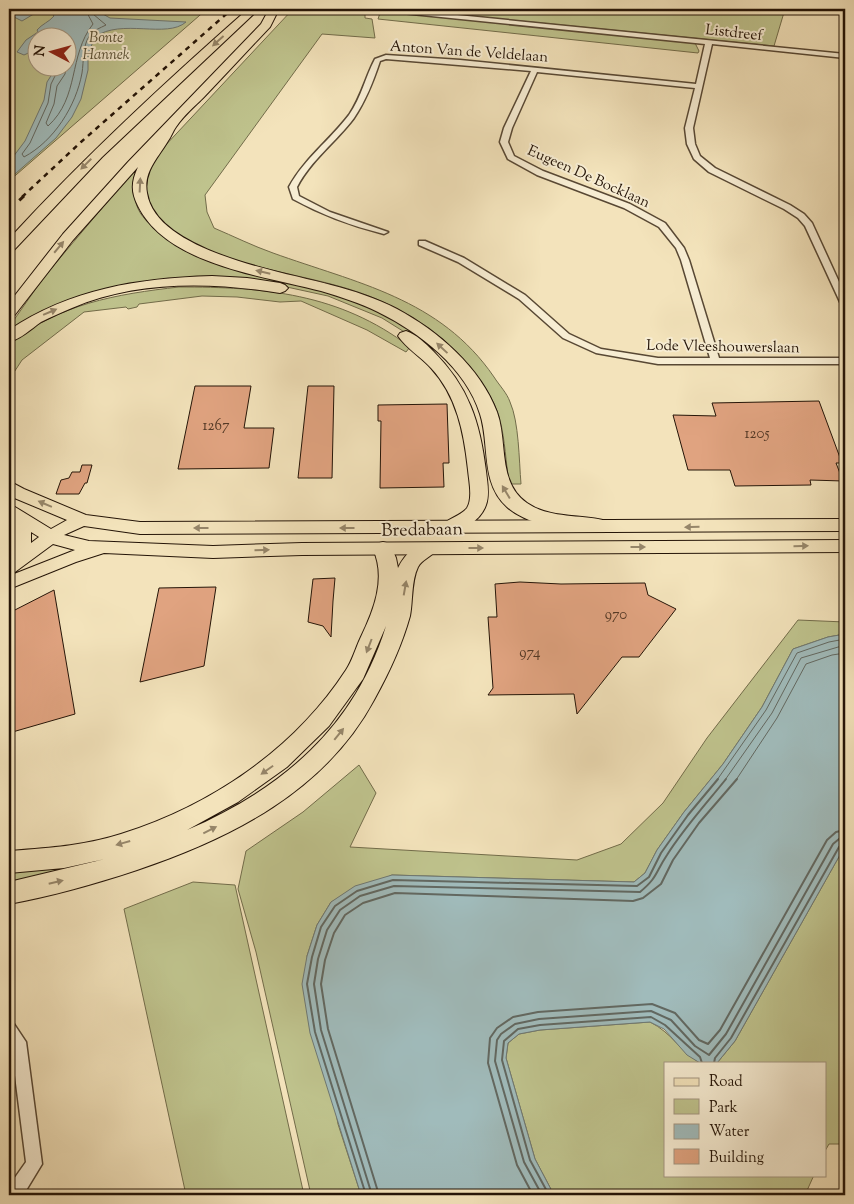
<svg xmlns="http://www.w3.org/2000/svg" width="854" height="1204" viewBox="0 0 854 1204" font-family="'Sorts Mill Goudy',serif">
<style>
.green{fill:#bfc38d;stroke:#726c4a;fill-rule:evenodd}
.water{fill:#a0bbbb;stroke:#6e7873}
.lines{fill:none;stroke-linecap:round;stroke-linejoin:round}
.shore-far1{stroke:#626861;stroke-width:1}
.shore{stroke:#626861;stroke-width:2}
.building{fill:#e0a380;stroke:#241407}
.street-casing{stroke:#584834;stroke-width:3}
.primary-casing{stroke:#241407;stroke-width:2}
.highway-casing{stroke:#241407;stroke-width:2}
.street{fill:#f7edd3;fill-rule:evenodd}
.primary{fill:#f3e3bb;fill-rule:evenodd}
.highway{fill:#f3e3bb;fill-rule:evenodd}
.rail-far1{stroke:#241407;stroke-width:2.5;stroke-dasharray:5 5;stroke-linecap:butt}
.rail{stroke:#241407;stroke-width:3;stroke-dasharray:7 7;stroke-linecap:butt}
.oneway{fill:#96866a}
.labels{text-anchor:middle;stroke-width:4;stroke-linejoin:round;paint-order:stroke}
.far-street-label{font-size:15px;fill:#241407;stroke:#f7edd3}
.far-park-label{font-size:15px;font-style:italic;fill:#5a5136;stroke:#f7edd3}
.number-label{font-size:15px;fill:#533825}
.street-label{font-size:18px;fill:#241407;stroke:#f7edd3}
</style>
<rect width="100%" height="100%" fill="#f3e3bb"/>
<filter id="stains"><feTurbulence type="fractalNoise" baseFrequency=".004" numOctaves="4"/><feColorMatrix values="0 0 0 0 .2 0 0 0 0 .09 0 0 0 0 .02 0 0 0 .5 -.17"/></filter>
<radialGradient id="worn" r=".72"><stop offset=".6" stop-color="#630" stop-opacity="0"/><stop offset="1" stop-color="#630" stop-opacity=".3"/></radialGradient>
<path class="green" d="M9,9H207L9,181ZM38,38H68V68H38Z
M293,9H365V18L372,19L375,38L322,34L205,195L207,212L214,228C233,236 253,246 273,253C356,283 440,298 494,377C499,385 507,393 510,402C519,422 519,460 521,484H509C506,463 505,440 500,420C493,393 467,360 446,342C421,320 390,303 358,292C302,273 226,267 177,235C162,225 146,206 145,186C145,172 155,159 162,149Z
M399,9H785L774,46Z
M381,10L695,43L699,51L698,53L378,19Z
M135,169H138C128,212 142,218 173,243L371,307L422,337L414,338L382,318L328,296L273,284L201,279L77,297L32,316L9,330V327L44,277Z
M179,287C264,287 339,293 410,347L406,352L367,330L301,301L280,302L237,297L202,296L139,304L137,307L128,309L126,307L84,312L22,360L9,380V345C57,304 117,294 179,287Z
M798,620L845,622V634L828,637L793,649L762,707L723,764L684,812L657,850L645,873L634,882L392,875L331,902L317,925L307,956L338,1124L361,1195H311L256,952L238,889L246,851L303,812L359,765L376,793L350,847L577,860L621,844L663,803L707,738Z
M159,845L30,883L9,887V866L35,868Z
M845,846V1144H829L825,1151V1063H717L735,1041Z
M193,882L235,885L304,1195H186L124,909Z
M650,1022C672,1033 679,1050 700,1063H665V1175H814L805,1195H554L535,1159L506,1058L508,1043L519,1034L540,1030Z"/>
<path class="water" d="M16,9H94L110,18L186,22C167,39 121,18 95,37L88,54V70L81,99L72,117L56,138L15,174L9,172L10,161L25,141L44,100L47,82L56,68H68V38H38L37,49L24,55L17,52L26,40L38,32L37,30C42,24 49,22 54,16L50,11L37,12L22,21L12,16Z
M845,634V846L735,1041L717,1063H700L687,1055L664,1029L650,1022L540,1030L519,1034L508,1043L506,1058L535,1159L554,1195H361L310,1033L302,984L307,956L317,925L331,902L355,886L392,875L634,882L645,873L657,850L684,812L723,764L762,707L793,649L828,637Z"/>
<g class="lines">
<path class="shore-far1" d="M59,68L51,84L48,103L30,143L22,154L24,157C54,141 76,106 82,73C84,61 82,46 90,35C94,30 100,28 106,25L93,14L92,9
M66,68L65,74L57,86L54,104L46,123L48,126C80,97 68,56 93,24L85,9
M717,780L766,710L797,653L829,642L845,639
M725,780L772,713L801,658L845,645
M736,780L777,718L806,664L832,655L845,653"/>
<path class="shore" d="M714,1063L715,1058L731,1038L839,847L845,844
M366,1195L315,1032L307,984L312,957L321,927L335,906L357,891L393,880L637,886L649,877L661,853L688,815L718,779
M372,1195L321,1030L314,984L318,959L327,930L340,910L360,896L394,886L640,892C658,877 655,873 667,855C684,828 706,804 726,779
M379,1195L328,1029L321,984L325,960L334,933L345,915L363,903L395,893L633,901L643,898L661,884L673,860L699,823L737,779
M533,1195L517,1165L488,1063L490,1038L497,1028L513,1017L538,1012L652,1004L675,1013L699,1040L708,1044L720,1030L827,840L836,832L845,830
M542,1195L524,1162L495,1061L497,1040L501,1034L515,1024L539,1019L651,1011L671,1020L695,1046L709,1055L726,1034L833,844L839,839L845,838
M549,1195L530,1160L502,1060L504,1041L518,1029L540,1025L651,1017L665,1025L700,1057L702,1063"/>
</g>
<path class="building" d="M195,386H251L244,428H274L269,468L178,469Z
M308,386H334L332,478H298Z
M819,401L842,463H836L843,481L810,480L811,485L735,486L730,470H688L673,415L716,416L712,403Z
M447,404L449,463H443L444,487L380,488L381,421H378V405Z
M82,465H92L87,483H85L79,494H56L61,480L69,478L72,472H80Z
M335,578L333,601L331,637L323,626L308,622L313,579Z
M520,582L561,584L645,583L648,595L676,609L639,657H622L577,714L574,694L488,695L493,688L488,617H497L495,584Z
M216,587L204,666L140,682L159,588Z
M54,590L75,714L9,733V717L14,716L9,676V613Z"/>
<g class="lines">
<defs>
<path id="street" d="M379,9H397L845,54V58L712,44L693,128L695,144L700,156L715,168L790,205L804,214L812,223L845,295V307L841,304L805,226L798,218L784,209L709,172L694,159L687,144L685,128L695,88L537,72L512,128L508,142L514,156L543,171L630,204L665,223L684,248L689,260L719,358H845V364H658L596,353L563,338L519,299L458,262L419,245V241H425L464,258L525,295L569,334L601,349L658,358H710L681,260L676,248L659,227L624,208L537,175L508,159L500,142L504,128L531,71L386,59L380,61C373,82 366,100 354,118C336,142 311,160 297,187L299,196L330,212L388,232L384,234C352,226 322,215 293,199L289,187C304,159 330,140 349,115C362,96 365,78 375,59L386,55L460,60L696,84L705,44L382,11Z
M9,1022L14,1024L26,1042L42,1164L25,1192L9,1195V1180L14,1179L26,1162L11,1044L9,1042Z"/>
<path id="primary" d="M9,481L24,489L86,515L140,522L845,519V531L140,534L84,526L64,535L89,541L213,546L302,543L845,540V552L302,555L213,558L104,553L76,562L9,589V576L75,550L53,544L15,572L9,574V554L14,542L12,520L9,518V506L15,507L51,529L67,520L12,497L9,494ZM31,532L39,537L31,543Z"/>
<path id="highway" d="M248,9H259L102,157L14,250L9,251V239C84,157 165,82 248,9Z
M271,12L276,15L270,27C248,50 226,74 204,97C195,106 183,116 176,127C173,131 171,137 168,141C158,158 143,172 147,193C156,252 284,272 331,285C354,291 376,298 397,309C438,331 480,367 497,412C508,442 497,482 527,503C550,519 581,514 607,521L609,526L607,531L600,532C569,528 531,528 507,507C480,483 490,444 480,414C466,368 419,332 378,312C360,303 341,297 321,291C264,276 167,265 138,206C131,192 131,182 138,167L73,240L14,316L9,318V303L63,234L128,162L261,24L267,13Z
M212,276L247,278L280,283L285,285L288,288L285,291L280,293C212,282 137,280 72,308C62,312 51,317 41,322C31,329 21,339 9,342V330C70,289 139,278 212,276Z
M406,331C416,334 426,344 433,351C469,387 480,422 486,471C487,481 490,494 486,505C481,520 464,530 449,534L442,533L440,528C446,518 460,517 467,508C473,498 469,481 468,470C464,433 457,396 431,368C421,357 406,348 398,336L400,333Z
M383,542L390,544L396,558L398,568C405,554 418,540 434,544L437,549C432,557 422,559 418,567C411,581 413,601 410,616C402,645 389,673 374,700C325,791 232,838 137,870C95,884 52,896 9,904V882L105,859L64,868L9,873V851C47,848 84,846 121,834C210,806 294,750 346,670C352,661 355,650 360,639C373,612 387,579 373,549L376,544ZM386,626C355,727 282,789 187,830L238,802L287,767L329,726L363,679Z"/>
</defs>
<use href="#street" class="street-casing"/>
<use href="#primary" class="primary-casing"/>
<use href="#highway" class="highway-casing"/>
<use href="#street" class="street"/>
<use href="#primary" class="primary"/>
<use href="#highway" class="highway"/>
<path class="rail-far1" d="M22,197L81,142L232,9"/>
<path class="rail" d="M9,210L24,196"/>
</g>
<defs><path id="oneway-solid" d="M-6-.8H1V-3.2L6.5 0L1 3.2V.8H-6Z" transform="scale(1.25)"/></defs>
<g class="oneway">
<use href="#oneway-solid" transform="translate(218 41) rotate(138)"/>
<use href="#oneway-solid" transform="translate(86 164) rotate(135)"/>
<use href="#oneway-solid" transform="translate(140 185) rotate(-87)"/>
<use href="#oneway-solid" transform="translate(59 247) rotate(-50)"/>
<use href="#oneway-solid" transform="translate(263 272) rotate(-167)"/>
<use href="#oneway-solid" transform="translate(50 312) rotate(-23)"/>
<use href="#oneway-solid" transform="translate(442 348) rotate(-137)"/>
<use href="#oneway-solid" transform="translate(506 492) rotate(-121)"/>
<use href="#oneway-solid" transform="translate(45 504) rotate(-157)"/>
<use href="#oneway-solid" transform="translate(692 527) rotate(179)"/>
<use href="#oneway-solid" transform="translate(201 528) rotate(-180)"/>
<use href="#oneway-solid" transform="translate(347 528) rotate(180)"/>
<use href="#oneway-solid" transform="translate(801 546) rotate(-1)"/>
<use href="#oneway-solid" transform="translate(638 547)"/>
<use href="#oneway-solid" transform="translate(476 548)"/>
<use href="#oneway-solid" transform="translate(262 550) rotate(-2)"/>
<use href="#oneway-solid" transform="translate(405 588) rotate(-80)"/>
<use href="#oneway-solid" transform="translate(369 646) rotate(111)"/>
<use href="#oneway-solid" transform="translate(339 734) rotate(-51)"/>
<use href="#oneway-solid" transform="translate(267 770) rotate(145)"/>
<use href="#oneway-solid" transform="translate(210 830) rotate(-27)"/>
<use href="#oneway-solid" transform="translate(123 843) rotate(164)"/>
<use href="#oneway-solid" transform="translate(56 882) rotate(-13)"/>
</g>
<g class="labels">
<g class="far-street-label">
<text transform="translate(734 32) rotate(6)" y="5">Listdreef</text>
<text transform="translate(469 51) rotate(4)" y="5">Anton Van de Veldelaan</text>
<text transform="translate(589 176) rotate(24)" y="5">Eugeen De Bocklaan</text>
<text transform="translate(723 346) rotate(1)" y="5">Lode Vleeshouwerslaan</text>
</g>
<g class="far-park-label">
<text x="106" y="42">Bonte<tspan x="106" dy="17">Hannek</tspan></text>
</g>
<g class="number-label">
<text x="216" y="430">1267</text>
<text x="757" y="438">1205</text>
<text x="616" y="619">970</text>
<text x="530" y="657">974</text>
</g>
<g class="street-label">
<text transform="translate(422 529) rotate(-1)" y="6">Bredabaan</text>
</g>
</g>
<rect width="854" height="1204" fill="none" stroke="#f3e3bb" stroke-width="30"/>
<rect x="10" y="10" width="834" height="1184" fill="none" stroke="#241407" stroke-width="2.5"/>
<rect x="15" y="15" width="824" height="1174" fill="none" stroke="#241407"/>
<rect x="664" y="1062" width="162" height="115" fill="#f7edd3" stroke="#a39681"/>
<rect x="674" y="1078" width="25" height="8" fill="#f3e3bb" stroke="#a39681"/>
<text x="709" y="1086" font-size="15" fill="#241407">Road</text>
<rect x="674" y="1099" width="25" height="15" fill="#bfc38d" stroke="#a39681"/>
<text x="709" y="1112" font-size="15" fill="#241407">Park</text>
<rect x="674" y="1124" width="25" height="15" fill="#a0bbbb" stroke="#a39681"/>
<text x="709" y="1136" font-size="15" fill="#241407">Water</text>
<rect x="674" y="1149" width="25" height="15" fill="#e0a380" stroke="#a39681"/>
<text x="709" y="1162" font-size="15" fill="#241407">Building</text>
<g transform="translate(52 52) rotate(276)"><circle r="24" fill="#f7edd3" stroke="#a39681"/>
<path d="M0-4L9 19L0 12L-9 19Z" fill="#8f2418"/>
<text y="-8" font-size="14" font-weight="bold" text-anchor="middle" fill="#241407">N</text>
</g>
<rect width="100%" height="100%" filter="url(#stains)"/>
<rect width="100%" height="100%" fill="url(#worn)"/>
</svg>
